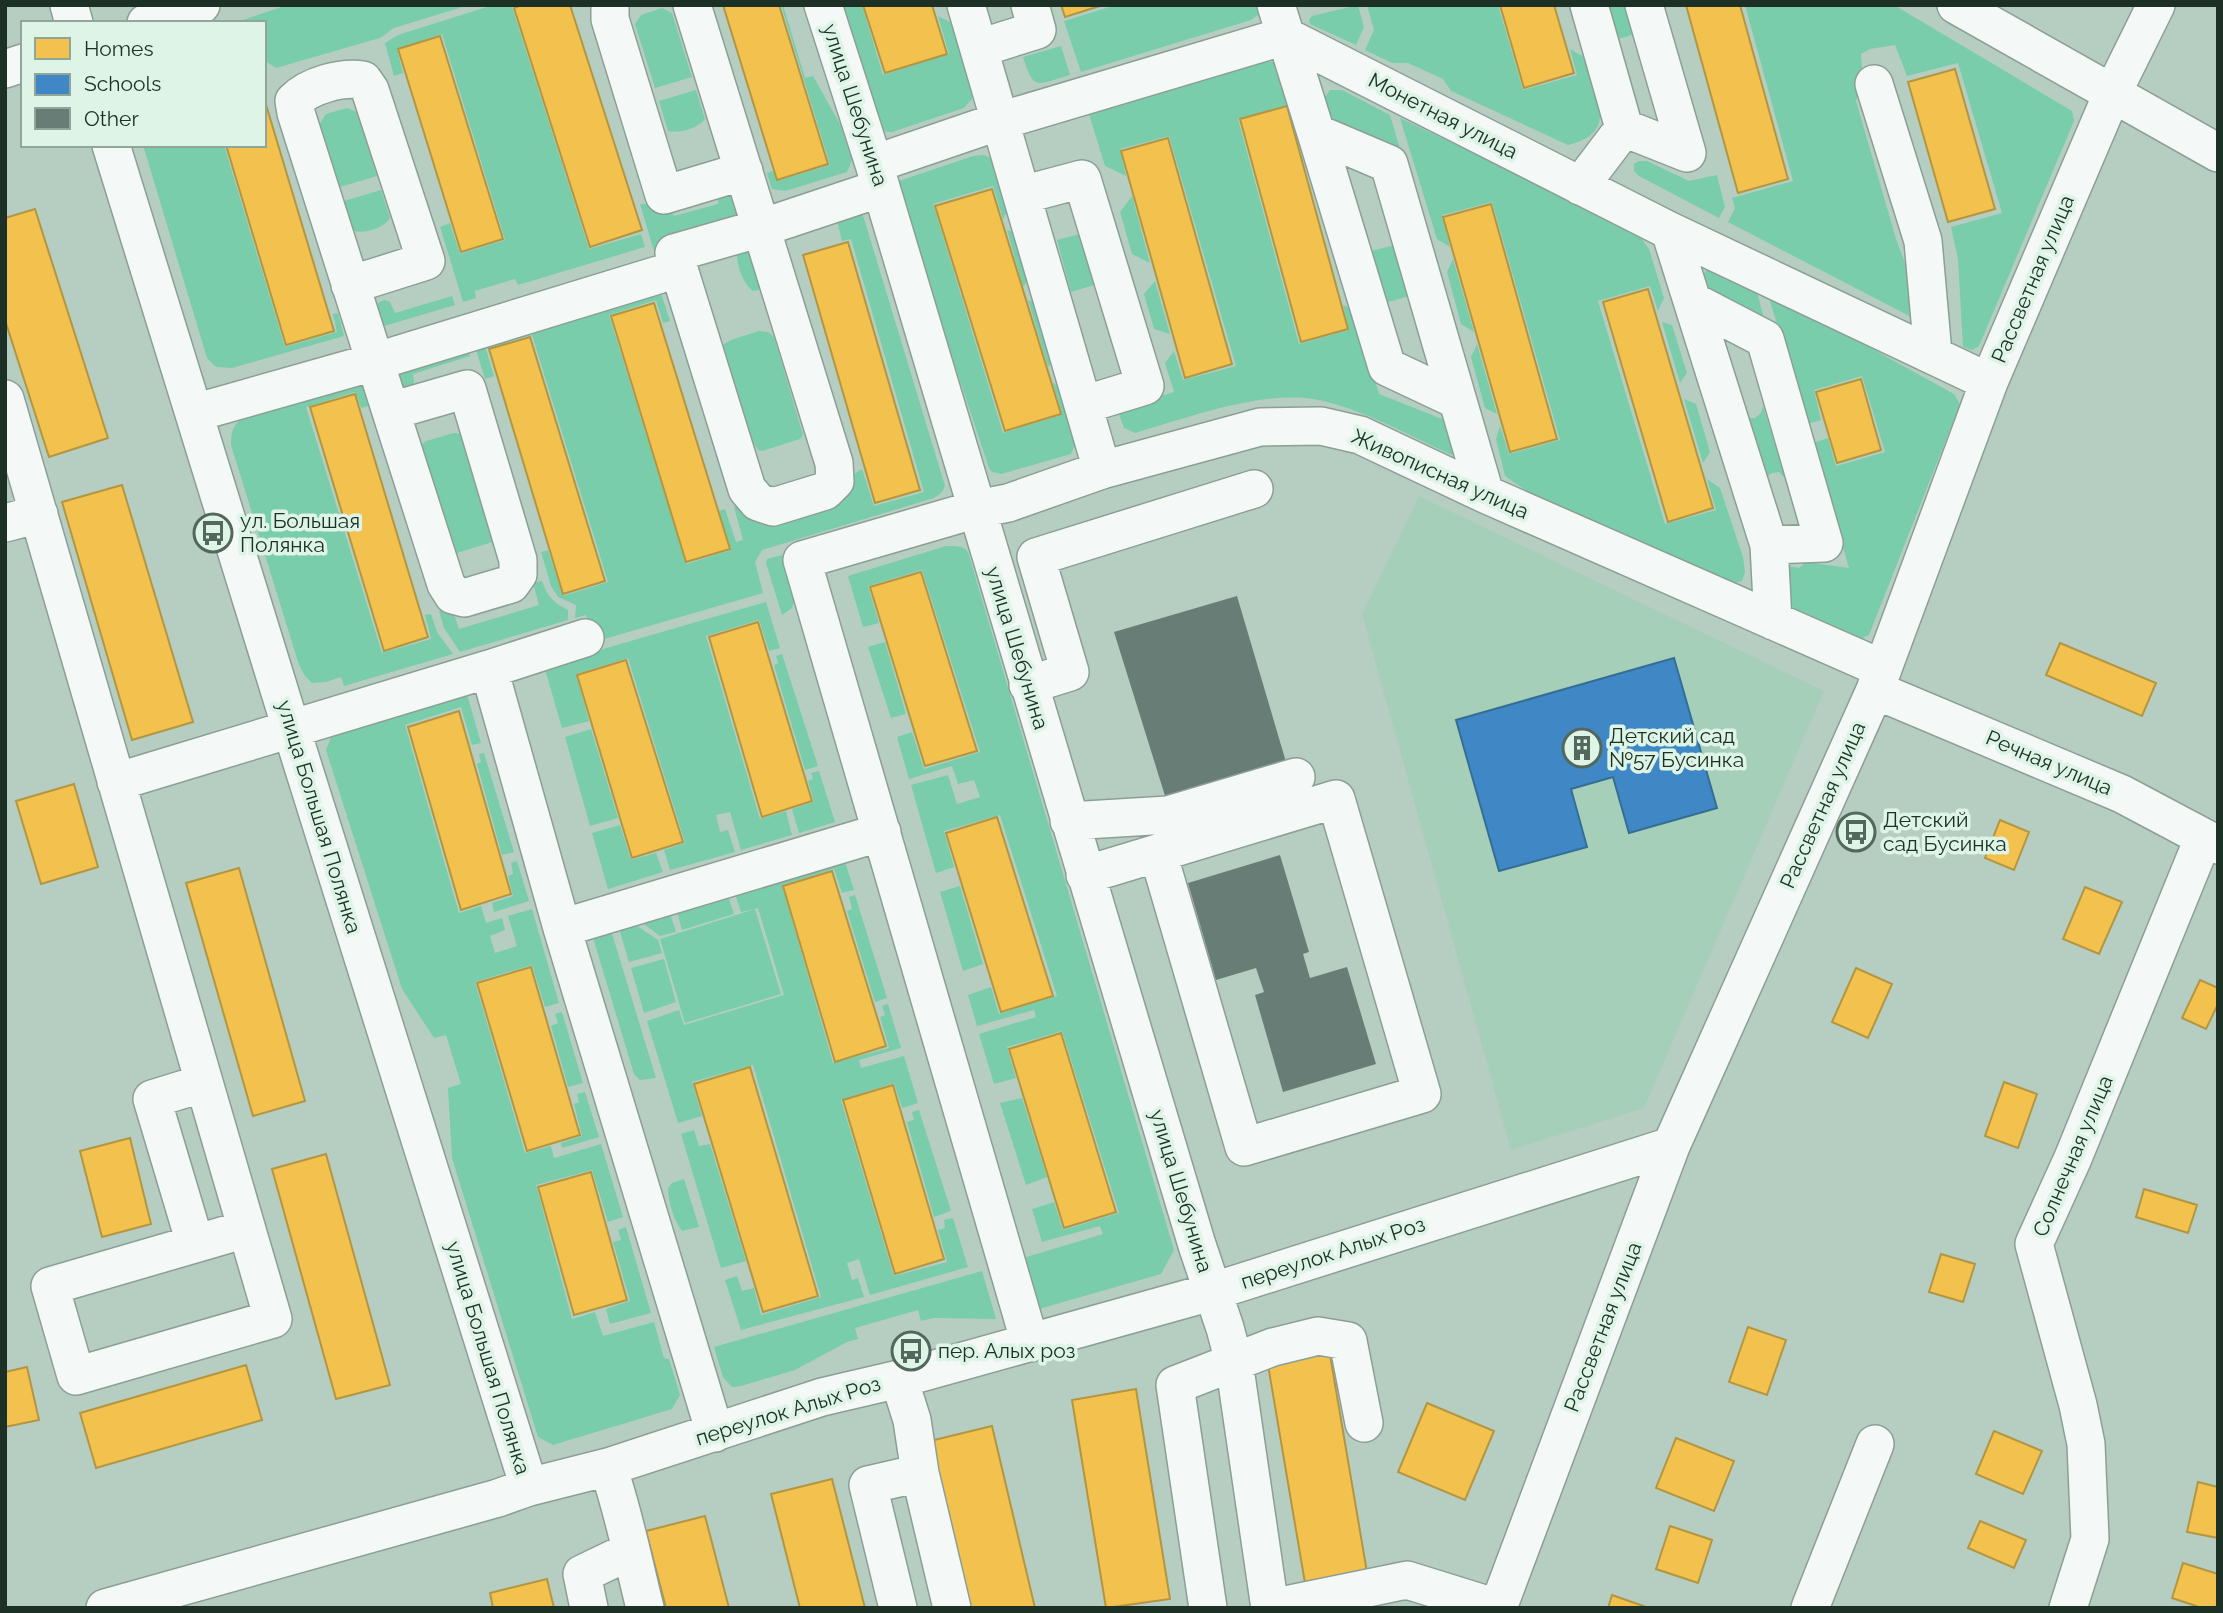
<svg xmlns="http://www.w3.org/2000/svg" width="2223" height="1613" viewBox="0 0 2223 1613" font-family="Raleway,sans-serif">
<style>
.built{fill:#a6cfba}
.green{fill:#79cdaa}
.homes{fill:#f2c14e;stroke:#b29642;stroke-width:2}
.schools{fill:#3f88c5;stroke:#356e95;stroke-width:2}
.building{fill:#677d76}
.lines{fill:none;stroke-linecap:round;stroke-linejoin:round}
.minor-casing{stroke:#8c9f96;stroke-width:40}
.minor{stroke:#f4f8f6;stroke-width:37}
.labels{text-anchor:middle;stroke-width:7;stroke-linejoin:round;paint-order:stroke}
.street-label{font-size:21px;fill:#1d3026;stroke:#ddf4e7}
.poi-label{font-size:21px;fill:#1d3026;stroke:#ddf4e7;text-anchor:start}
</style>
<rect width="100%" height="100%" fill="#b6cec2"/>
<path class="built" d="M1419,496L1824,691L1644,1108L1511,1150L1362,614Z"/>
<path class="green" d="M287,5H469L394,28L380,38L276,68L264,60V23H234Z
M493,5H517L512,7L589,249L641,234L645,247L518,285L515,279L475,291L476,298L463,302L440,227L450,223L460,254L505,240L442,34L397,49L403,73L394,76L385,43L398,35Z
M781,5H783L805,78L813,76L841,126L852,160L847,172L785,191L772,189L767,173L773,171L777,181L830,165Z
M839,5H862L883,75L949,54L938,16L956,25L973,89L972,99L964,108L892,132L880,131Z
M1116,5H1263L1262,12L1251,20L1081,72L1064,21Z
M1358,5L1364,27L1356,45L1310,24L1309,20L1312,16Z
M1367,5H1498L1523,90L1577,75L1570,49L1586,58C1596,95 1620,133 1568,145L1451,91L1443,79L1408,63H1392L1365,50L1374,30Z
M1605,5H1630L1638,33L1615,40Z
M1745,5H1894L2072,111L2074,121L1979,346L1972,350L1963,347L1958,259L1951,227L2002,213L1958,63L1907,76L1895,45L1870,49L1861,54L1863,82L1856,101L1896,239L1923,312L1919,321L1728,222L1735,208L1732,198L1793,181Z
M662,8L672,13L692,77L655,88L635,24L641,15Z
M1061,46L1070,75C1038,84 1034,93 1023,57Z
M1263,61L1274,62L1282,68L1300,124L1295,131L1288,105L1238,119L1299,344L1349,330L1343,305L1355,310L1379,394L1452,423L1457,453L1452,455C1410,436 1357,406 1313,399C1259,391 1187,418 1135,433L1124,428L1117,409L1174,392L1165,363L1174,351L1183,380L1236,366L1169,136L1120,149L1126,176L1105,166L1089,114Z
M696,90L705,119C698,128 680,134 668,131L659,101Z
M1330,90H1342L1390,115L1404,162L1332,126L1324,98Z
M347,108L357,112L377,176L340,187L320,123L326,114Z
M1400,118L1636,231L1649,249L1664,298L1658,311L1650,286L1598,301L1665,524L1716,510L1707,479L1720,488L1743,557L1745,572L1742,581L1731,584L1534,496L1505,476L1496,439L1500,426L1509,454L1560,440L1492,202L1442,215L1450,247L1437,239Z
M143,145H224L285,347L337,332L333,314L338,313L344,336L232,368L216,367L207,358Z
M984,155L992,159L1011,204L1003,219L993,186L933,204L1003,433L1062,415L1053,383L1067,391L1077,440L1071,454L1001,474L992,472L989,468L896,188L899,181L973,156Z
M1639,161H1647L1689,181L1717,175L1725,207L1719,218L1639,176L1634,171V164Z
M732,186L740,210L734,216L660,239L683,317L674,319L640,204L667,203L674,216L718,204L719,194Z
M381,190L390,218C384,228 365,234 354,231L344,201Z
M1132,196L1150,263L1132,254L1120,212Z
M862,212L945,486L942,492L934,498L762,550L755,562L763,593L594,642L586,615L575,618L576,605L558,597L551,586L541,552L548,550L563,596L608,582L532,335L486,349L494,376L485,379L473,340L659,287L670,321L663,323L656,300L609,315L686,564L731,550L719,511L725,509L736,542L743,540L734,507L740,505L770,524L844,501C844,485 849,476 862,469L874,506L924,492L851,239L842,241L836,217Z
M1007,230L1020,234L1032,275L1023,287Z
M1080,234L1094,285L1071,292L1057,240Z
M749,244L766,289L753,291C742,283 736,263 737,249Z
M1395,245L1409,296L1385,303L1371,251Z
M1453,259L1474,332L1461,324L1447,272Z
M1710,267L1756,288L1764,319L1706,292L1702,275Z
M1155,281L1170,334L1154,329L1144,294Z
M1767,291L1954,394L1960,404L1869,635L1858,640L1796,612C1786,601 1789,580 1789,566L1799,568L1806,562L1849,568L1813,443L1828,438L1836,466L1885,452L1862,376L1814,390L1821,420L1807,424Z
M452,296L455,305L381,327L376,308L379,302L385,300L390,302L395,313Z
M1028,300L1040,304L1056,357L1048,367Z
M1662,322L1672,325L1687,373L1680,383Z
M759,331L768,332L774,337L803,435L800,439L762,451L758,450L753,442L724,352V344L731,340Z
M466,342L470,356L413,374L414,382L409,393L399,387L393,364Z
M1477,344L1497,414L1485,408L1471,357Z
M361,380L369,406L361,408L355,392L306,407L382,653L431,639L425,615L431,614L437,632L453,654L344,686L341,677L326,682L312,683L305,676L299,665L231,445C231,433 232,427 242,418Z
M1684,399L1696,404L1710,452L1703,463Z
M1763,406L1785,478L1779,472L1772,473L1766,477L1747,418H1755L1761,413Z
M454,433L463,434L496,541L457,553L453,552L420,446L426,441Z
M946,546C954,546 963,545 968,552L1174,1250L1161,1274L1039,1309L1023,1258L1103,1234L1100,1226L1042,1242L1032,1209L1054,1202L1063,1230L1119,1213L1062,1031L1007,1047L1016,1078L994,1084L979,1034L1036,1017L1034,1010L977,1026L968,995L991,987L999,1014L1057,996L1000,815L944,831L954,867L936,873L911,785L948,775L957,804L980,797L974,780L958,784L952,766L909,779L897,737L912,732L924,769L980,752L922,570L868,586L879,623L863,627L848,576Z
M782,555L794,602L792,608L782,615L766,563L767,559Z
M542,581C547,596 554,603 568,610V620L460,652L444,628L439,611L452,608L459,629L539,605L533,583Z
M766,602L780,648L769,651L759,620L706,636L760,819L786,811L792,835L741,850L730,812L716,815L720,832L728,830L735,852L670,870L664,850L685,843L628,658L576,674L589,721L562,728L544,666Z
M885,642L906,714L891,718L868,647Z
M782,654L818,766L805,770L774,665L778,663L776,656Z
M466,691L481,743L472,745L461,707L405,725L459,913L481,906L486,923L502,918L505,930L490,936L495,953L517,946L508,916L532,909L559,1003L545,1007L532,965L475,982L525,1153L551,1146L554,1158L601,1144L623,1217L608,1222L592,1170L536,1185L572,1319L595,1312L603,1336L654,1322L664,1358L669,1359L680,1395L672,1409L553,1445L538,1437L452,1158L448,1088L461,1084L446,1035L434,1038L402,989L326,750L333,732Z
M591,729L618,818L590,826L565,737Z
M484,753L514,852L502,855L477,764L481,762L479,754Z
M819,771L835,822L799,833L792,809L814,802L808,781L813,779L811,773Z
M620,825L631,860L656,853L663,872L608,889L592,833Z
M844,859L854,890L842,893L834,869L782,885L833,1063L889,1048L880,1017L885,1015L882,1006L888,1004L901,1048L859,1060L861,1068L904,1056L918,1103L902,1108L894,1083L841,1100L894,1276L947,1262L938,1230L945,1228L944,1220L953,1218L968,1267L870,1295L859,1259L847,1263L852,1280L858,1278L864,1297L741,1330L725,1280L737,1276L742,1291L754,1288L761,1315L821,1297L753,1065L692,1082L702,1116L678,1123L647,1021L679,1010L684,1025L784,995L758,908L741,912L734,891Z
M517,861L529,901L494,912L492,903L513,896L508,876L513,874L511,863Z
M960,886L983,964L963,971L940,892Z
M727,893L734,914L682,930L676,908Z
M855,895L887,998L875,1002L847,911L852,909L849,897Z
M755,909L781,994L685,1023L660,939Z
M669,910L676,932L660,936L637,919Z
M630,921L658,940L662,953L629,962L618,925Z
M610,927L656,1078L640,1080L634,1074L594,941V937Z
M664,959L676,1002L644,1013L631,968Z
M562,1012L583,1083L568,1087L551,1026L558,1023L555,1014Z
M585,1092L599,1137L562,1148L561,1143L582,1136L574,1104L579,1102L577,1094Z
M1022,1098L1047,1177L1026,1185L1000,1103Z
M919,1110L951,1211L934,1217L907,1122L914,1120L912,1112Z
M694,1130L699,1146L710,1144L746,1261L721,1268L681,1134Z
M684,1179L699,1227L682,1231C674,1221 668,1201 668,1188L672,1183Z
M626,1227L651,1313L610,1324L606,1309L630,1301L613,1242L621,1240L618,1230Z
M982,1271L996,1319L933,1318L921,1321L918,1310L855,1328L858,1339L847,1342L795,1370L741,1386L732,1387L723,1377L714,1347Z"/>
<path class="homes" d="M522,5H570L642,230L590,247L514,8Z
M723,5H779L828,164L777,180Z
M863,5H932L947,54L885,73Z
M1061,5H1103L1065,17Z
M1500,5H1554L1574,73L1524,88Z
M1686,5H1740L1788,179L1738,193Z
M440,36L503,239L461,252L398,49Z
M1955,69L1995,209L1948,222L1908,82Z
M264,98L334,331L286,345L226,145H264Z
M1287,106L1348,329L1301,342L1240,119Z
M1168,138L1232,364L1185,378L1121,151Z
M992,189L1061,414L1005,431L935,206Z
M1491,204L1557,439L1510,452L1443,217Z
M35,209L108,438L49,457L5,320V218Z
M848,242L920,490L875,503L803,255Z
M1648,289L1713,508L1668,522L1603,302Z
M654,303L730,549L686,562L611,316Z
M530,337L605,581L563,594L489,349Z
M1861,379L1881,450L1837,463L1816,392Z
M355,394L428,637L384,651L310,407Z
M122,485L193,722L132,740L62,502Z
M921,572L977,751L925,766L870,587Z
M758,622L812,801L762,817L709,637Z
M2060,643L2156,683L2142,716L2046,675Z
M626,660L683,842L632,858L577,675Z
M459,711L511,894L461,910L408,727Z
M74,784L98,867L41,884L16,801Z
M997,817L1053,996L1001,1012L946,833Z
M2000,820L2029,832L2014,870L1985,858Z
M239,868L305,1101L253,1116L186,883Z
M832,871L886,1046L835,1062L783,886Z
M2085,887L2122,902L2099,954L2063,939Z
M531,967L580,1135L527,1151L477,983Z
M1856,968L1892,984L1868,1038L1832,1022Z
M2200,980L2218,988V1004L2206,1029L2182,1018Z
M1061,1033L1116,1212L1064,1228L1009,1049Z
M750,1067L818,1296L763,1312L694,1084Z
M2004,1082L2037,1094L2018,1148L1985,1136Z
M893,1085L944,1259L895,1274L843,1100Z
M130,1138L151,1224L102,1237L80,1151Z
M326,1154L390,1385L336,1399L272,1169Z
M591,1172L627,1300L574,1315L538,1187Z
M2144,1189L2197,1205L2188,1233L2136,1217Z
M1941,1254L1975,1264L1963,1302L1929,1292Z
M1748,1327L1786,1340L1767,1395L1729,1382Z
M1329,1349L1369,1584L1307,1595L1267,1359Z
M246,1365L262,1420L96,1468L80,1413Z
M27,1367L39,1420L5,1427V1372Z
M1136,1389L1170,1599L1106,1608L1072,1400Z
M1427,1403L1494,1431L1465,1500L1398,1472Z
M992,1426L1035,1608H970L930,1441Z
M1994,1431L2042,1451L2023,1494L1976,1474Z
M1676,1438L1734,1461L1714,1511L1656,1488Z
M832,1479L865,1608H800L771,1494Z
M2198,1482L2218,1487V1538L2187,1532Z
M705,1516L729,1608H666L646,1531Z
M1980,1521L2026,1540L2014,1568L1968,1548Z
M1670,1526L1712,1540L1698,1583L1656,1569Z
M2183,1563L2218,1574V1601L2216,1608H2202L2172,1598Z
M547,1579L554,1608H493L490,1593Z
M1612,1595L1649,1608H1608Z"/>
<path class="schools" d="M1674,658L1717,808L1629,833L1613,777L1571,789L1587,847L1499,871L1456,720Z"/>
<path class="building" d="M1237,596L1286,762L1166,799L1114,632Z
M1280,855L1309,952L1303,954L1310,978L1347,967L1376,1064L1283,1092L1255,995L1264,992L1256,968L1216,980L1188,883Z"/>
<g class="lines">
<defs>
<path id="minor" d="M69,5L74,23
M610,5V19L664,195L744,171
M692,5C740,158 786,311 834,463L835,481L825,491L773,507L758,502L747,489L674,253L761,228L881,188
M823,5L874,164L1197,1245L1225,1328L1234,1362L1270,1608
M966,5L1102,470
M1276,5L1316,133L1389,164L1485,494
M1589,5L1624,128
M1956,5L2218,153
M146,23L201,5
M980,48L1037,30L1030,5
M5,69L23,63
M1874,84L1923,241L1933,354
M1624,128L1687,153L1644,5
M1316,133L1387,367L1457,400
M111,145L291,728L529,1487
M874,164L1000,121L1285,36L1670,231L1989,382
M1580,186L1624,128
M1022,195L1082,179L1145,386L1083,405
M1670,231L1769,545L1773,621
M350,285L426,261L370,90L363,80C341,77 310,85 294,101L296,113C345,270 396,427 446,584L453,595L464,598L511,584L518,574V560L467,389L391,411
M1692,301L1765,339L1824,543L1769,545
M5,399L273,1319L76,1376L50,1286L246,1229
M194,413L374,362L658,275
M5,523L39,514
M489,669L585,638
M1028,685L1070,672L1036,557L1254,489
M1875,690L2122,794L2218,845
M116,782L489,669L562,928L715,1433
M1069,821L1168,815L1296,777
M1085,875L1336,799L1422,1094L1244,1147L1158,853
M562,928L882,832
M195,1243L152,1099L204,1083
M1030,1343L802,560L977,509L1008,503L1102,470L1260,427L1321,426L1360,435L1485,494L1883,669
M899,1379L912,1420L920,1473L952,1608
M608,1467C624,1513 633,1560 645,1608
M105,1608L498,1498L529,1487L608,1467L822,1397L899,1379L1211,1292L1671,1146
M589,1608L582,1574L630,1551
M898,1608L868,1485L920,1473
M1208,1608L1175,1385L1273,1347L1318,1336L1348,1341L1364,1423
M1271,1608L1407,1580L1497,1608
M1498,1608L1671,1146L1875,690L1989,382L2112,94L2156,5
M1810,1608L1875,1444
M2068,1608L2090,1539L2086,1444L2078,1405L2034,1244L2073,1158L2203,839"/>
</defs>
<use href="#minor" class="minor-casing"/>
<use href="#minor" class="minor"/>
</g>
<defs>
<symbol id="bus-ring" viewBox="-11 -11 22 22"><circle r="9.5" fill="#ddf4e7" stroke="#53675d" stroke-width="1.5"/><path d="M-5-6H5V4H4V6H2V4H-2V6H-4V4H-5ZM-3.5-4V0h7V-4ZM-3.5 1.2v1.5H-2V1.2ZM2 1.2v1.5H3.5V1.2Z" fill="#53675d"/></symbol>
<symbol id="building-ring" viewBox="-11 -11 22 22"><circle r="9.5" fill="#ddf4e7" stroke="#53675d" stroke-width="1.5"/><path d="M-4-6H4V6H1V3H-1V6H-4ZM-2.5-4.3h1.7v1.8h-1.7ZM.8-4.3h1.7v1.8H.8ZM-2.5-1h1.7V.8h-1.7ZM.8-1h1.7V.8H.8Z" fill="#53675d"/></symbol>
</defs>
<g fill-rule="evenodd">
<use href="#bus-ring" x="191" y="511" width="44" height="44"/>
<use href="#building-ring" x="1560" y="726" width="44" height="44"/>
<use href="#bus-ring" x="1834" y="810" width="44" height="44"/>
<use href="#bus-ring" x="889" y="1329" width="44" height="44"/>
</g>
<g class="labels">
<g class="street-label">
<text transform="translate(855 105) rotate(72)" y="7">улица Шебунина</text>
<text transform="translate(1443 116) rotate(27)" y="7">Монетная улица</text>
<text transform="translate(2033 279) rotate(-67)" y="7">Рассветная улица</text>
<text transform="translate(1440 474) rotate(24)" y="7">Живописная улица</text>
<text transform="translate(1017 648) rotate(73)" y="7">улица Шебунина</text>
<text transform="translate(2049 763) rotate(23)" y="7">Речная улица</text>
<text transform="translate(1823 805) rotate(-66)" y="7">Рассветная улица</text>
<text transform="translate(319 817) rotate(73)" y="7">улица Большая Полянка</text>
<text transform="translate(2073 1156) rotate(-67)" y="7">Солнечная улица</text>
<text transform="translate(1181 1191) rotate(73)" y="7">улица Шебунина</text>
<text transform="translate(1333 1253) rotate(-18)" y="7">переулок Алых Роз</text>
<text transform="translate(1603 1327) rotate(-69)" y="7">Рассветная улица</text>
<text transform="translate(488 1358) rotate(73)" y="7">улица Большая Полянка</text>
<text transform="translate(788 1411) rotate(-17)" y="7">переулок Алых Роз</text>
</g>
<g class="poi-label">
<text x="240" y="528">ул. Большая<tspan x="240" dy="24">Полянка</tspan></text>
<text x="1609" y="743">Детский сад<tspan x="1609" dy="24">№57 Бусинка</tspan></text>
<text x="1883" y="827">Детский<tspan x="1883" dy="24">сад Бусинка</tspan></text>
<text x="938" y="1358">пер. Алых роз</text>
</g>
</g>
<rect width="2223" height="1613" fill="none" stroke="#1d3026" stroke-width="14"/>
<rect x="21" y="21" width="245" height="126" fill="#ddf4e7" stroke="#90a69a" stroke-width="2"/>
<rect x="35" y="38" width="35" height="21" fill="#f2c14e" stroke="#90a69a" stroke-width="2"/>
<text x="84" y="56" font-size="21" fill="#1d3026">Homes</text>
<rect x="35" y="74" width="35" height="21" fill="#3f88c5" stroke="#90a69a" stroke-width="2"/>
<text x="84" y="91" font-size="21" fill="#1d3026">Schools</text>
<rect x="35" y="108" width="35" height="21" fill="#677d76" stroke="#90a69a" stroke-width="2"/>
<text x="84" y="126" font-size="21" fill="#1d3026">Other</text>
</svg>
